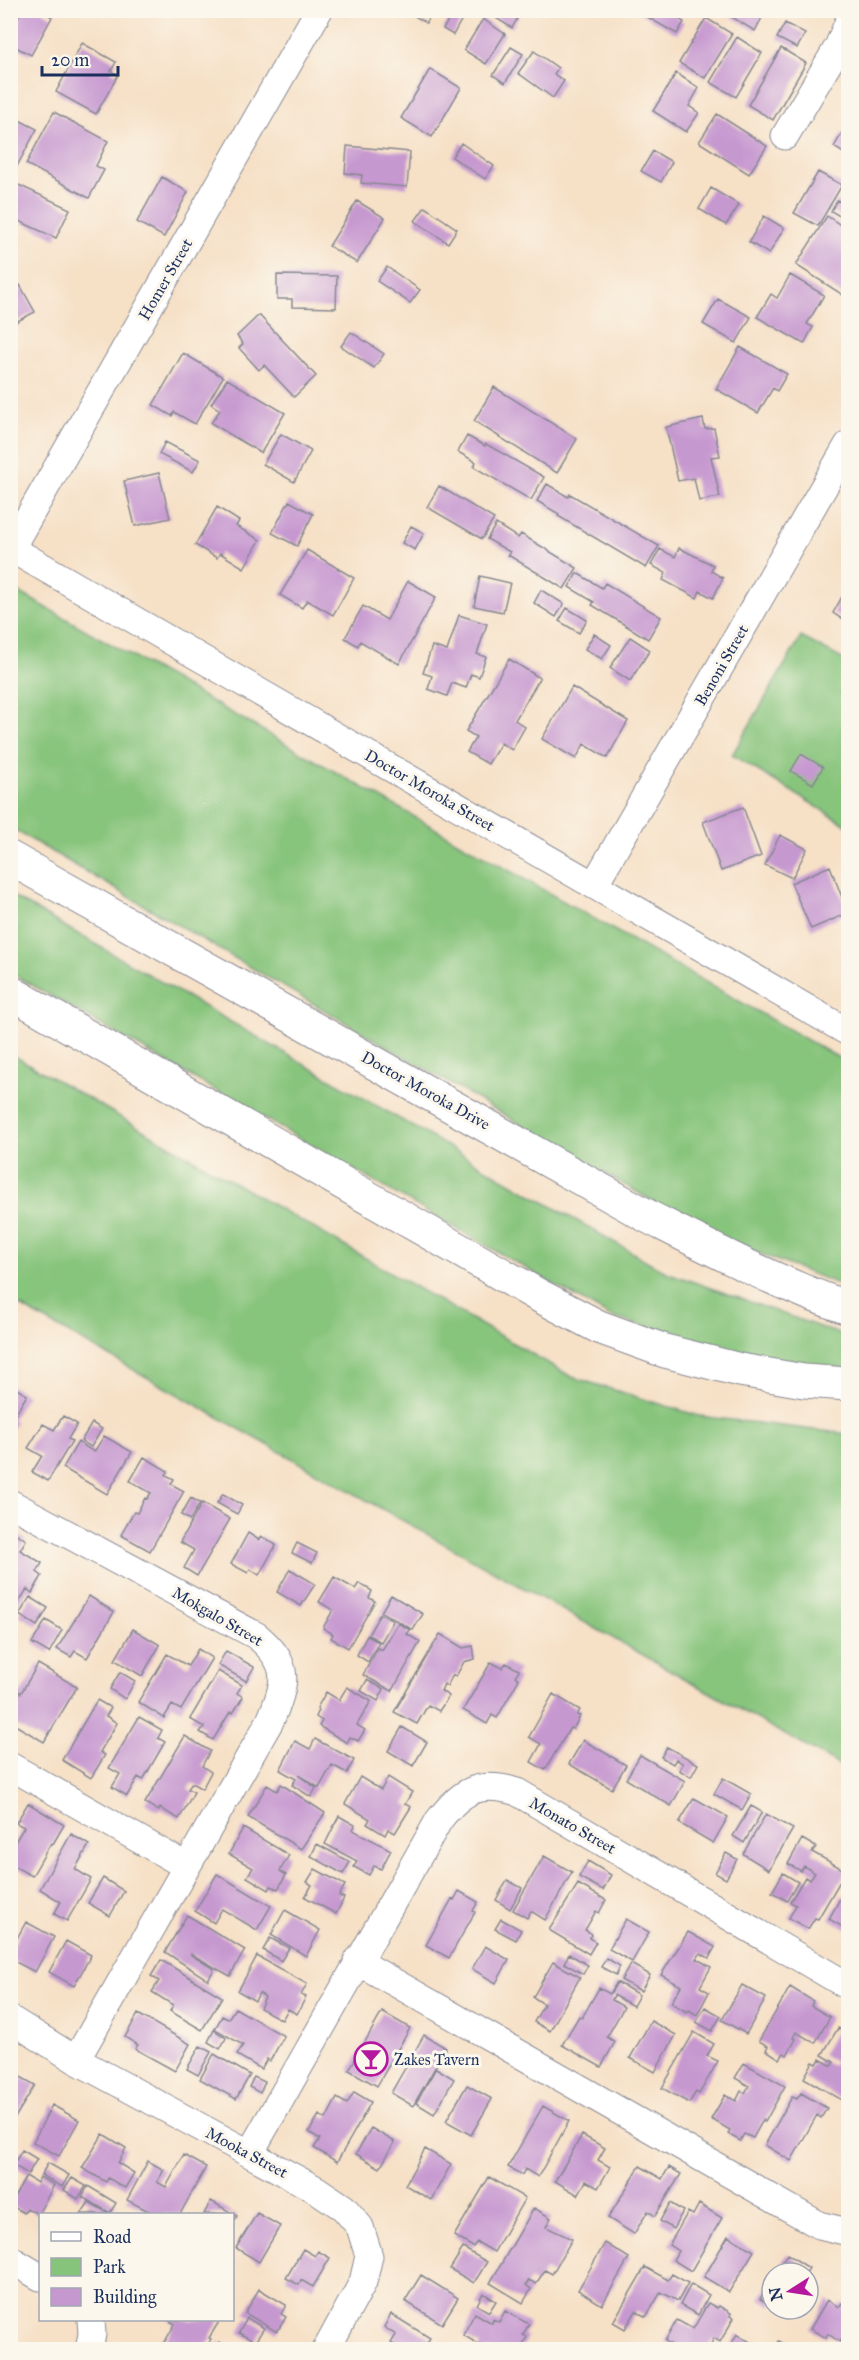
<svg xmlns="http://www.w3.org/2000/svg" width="859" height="2360" viewBox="0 0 859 2360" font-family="'IM FELL Great Primer',serif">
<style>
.green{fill:#87c47b;stroke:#517a6c;stroke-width:1.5}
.building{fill:#c698d0}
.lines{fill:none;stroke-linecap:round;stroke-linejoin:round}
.minor-casing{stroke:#888892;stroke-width:29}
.tertiary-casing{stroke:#888892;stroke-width:35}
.minor{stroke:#fff;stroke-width:27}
.tertiary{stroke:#fff;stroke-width:33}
.labels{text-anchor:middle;stroke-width:6;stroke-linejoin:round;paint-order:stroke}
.street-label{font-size:16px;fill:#1b2f5e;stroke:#fbf7ec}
.poi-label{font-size:16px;fill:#1b2f5e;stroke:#fbf7ec;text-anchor:start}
</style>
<rect width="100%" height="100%" fill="#fbf7ec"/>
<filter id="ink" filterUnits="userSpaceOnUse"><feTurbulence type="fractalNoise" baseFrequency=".0167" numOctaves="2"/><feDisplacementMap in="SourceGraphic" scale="12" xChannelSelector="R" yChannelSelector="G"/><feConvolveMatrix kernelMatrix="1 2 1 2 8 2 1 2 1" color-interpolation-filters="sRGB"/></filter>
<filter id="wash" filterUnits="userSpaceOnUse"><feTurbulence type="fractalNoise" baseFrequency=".008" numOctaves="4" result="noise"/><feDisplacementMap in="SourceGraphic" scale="24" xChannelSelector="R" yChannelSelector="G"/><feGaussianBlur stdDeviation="1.35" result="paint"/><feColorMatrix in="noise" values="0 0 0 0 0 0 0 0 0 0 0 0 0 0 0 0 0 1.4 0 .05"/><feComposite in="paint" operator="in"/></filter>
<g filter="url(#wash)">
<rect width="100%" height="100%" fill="#f6e0c6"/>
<path class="green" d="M10,587L848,1063V1288L709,1234L11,828Z
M801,637L848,662V826L732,755Z
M10,895L666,1272L848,1337V1369L726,1352L609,1316L11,973Z
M11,1054L572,1377L699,1416L848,1434V1770L11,1301Z"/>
<g id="blocks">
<path class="building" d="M22,10H41L52,17L31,55L10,44V31Z
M405,10H433L426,23Z
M454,10H467L453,35L443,29Z
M487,10H522L512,28L486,12Z
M635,10H664L684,22L677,34Z
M720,10H766L755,31Z
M706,18L732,34L705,78L679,63Z
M483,19L505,34L486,64L464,50Z
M785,23L805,34L797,48L777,38Z
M737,37L762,53L736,97L710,82Z
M82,43L116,62L111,71L118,75L96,114L56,92Z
M511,47L523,54L505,83L493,75Z
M781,48L806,63L773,120L748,105Z
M534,51L558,68L554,74L564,81L553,98L518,73Z
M430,69L461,88L432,137L401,118Z
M676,73L699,88L689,106L699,113L686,132L653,111Z
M54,112L108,141L96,166L104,170L89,198L26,164Z
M717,114L767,146L749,174L699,142Z
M19,120L37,129L16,168L10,165V136Z
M842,133L848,136V156L834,147Z
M461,143L494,166L485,179L452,157Z
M347,146L410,152L407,187L361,183L362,175L345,173Z
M653,151L672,162L661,182L641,171Z
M818,172L842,185L818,226L794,213Z
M162,177L188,192L164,237L137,222Z
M10,181L70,209L56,238L10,217Z
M711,188L739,205L726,225L699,209Z
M837,200L848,206V221L831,211Z
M357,201L385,218L357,263L329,246Z
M425,207L457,229L448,243L415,221Z
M764,216L784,228L769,254L749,242Z
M827,216L848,230V293L846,297L796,265Z
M387,267L420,290L410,303L377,281Z
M277,275L337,276L336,308L292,307V299H277Z
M790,275L824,295L807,324L813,327L804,344L757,317L771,294L777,298Z
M20,285L35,312L10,325V290Z
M718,299L751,317L736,343L703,324Z
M259,315L316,376L294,397L264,365L259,370L239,348L243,344L237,336Z
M351,332L384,354L374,368L341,346Z
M740,347L787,374L777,391L773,388L758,413L716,389Z
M183,353L223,377L195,424L174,412L172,416L153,405Z
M227,379L285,413L261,453L211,423L220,410L211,404Z
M494,387L577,439L557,473L474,421Z
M703,419L705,429L714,428L720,456L711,457L720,497L699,501L694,478L678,481L666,427Z
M281,434L311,451L294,482L263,464Z
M467,436L485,446L486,444L544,477L531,500L474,467L476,462L458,452Z
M165,442L200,460L193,472L159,454Z
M159,473L170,518L135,526L124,481Z
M547,484L568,497L570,494L659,546L646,568L558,516L559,514L537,501Z
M439,486L494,519L482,539L427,507Z
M289,501L313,514L297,546L272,533Z
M217,507L239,521L236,526L260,540L244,568L220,553L217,558L195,545Z
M496,524L518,538L521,534L577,568L564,589L508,555L510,552L487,539Z
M411,526L424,533L415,550L402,543Z
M679,548L713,565L711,571L723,578L713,598L700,591L697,598L663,580L666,573L651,565L660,549L675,557Z
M307,550L354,578L333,615L307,600L302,608L280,595Z
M577,573L602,588L605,583L661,617L648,639L592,605L594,602L569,587Z
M480,576L510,583L503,612L474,606Z
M408,581L436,597L399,664L360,641L358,646L345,638L363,606L387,620Z
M848,586V623L833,613Z
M541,590L564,604L556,617L534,603Z
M567,608L587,620L579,633L559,621Z
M459,615L487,624L477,654L486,657L479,677L471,674L466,688L452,683L447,696L428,689L432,676L423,673L432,646L447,651Z
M594,634L611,645L602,659L585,649Z
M630,637L650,650L630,681L610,668Z
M509,659L540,678L515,720L525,727L512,750L501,743L488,764L467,752L476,737L466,731Z
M848,686V711L840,689Z
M572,687L628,721L607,758L584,744L576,759L542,739Z
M801,754L823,767L813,784L791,771Z
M743,807L761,856L721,871L703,822Z
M780,835L807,849L792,878L765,865Z
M830,866L848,913L811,929L791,883Z
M10,1385L27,1395L12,1420L16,1422L10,1432Z
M63,1416L77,1424L68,1439L72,1441L48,1481L32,1472L42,1456L28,1448L43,1424L54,1430Z
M92,1423L102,1429L91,1447L81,1441Z
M104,1436L132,1452L107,1494L63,1468L78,1442L94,1452Z
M144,1457L168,1471L166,1475L174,1479L171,1484L184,1491L150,1551L121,1535L134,1512L137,1513L145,1498L147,1499L151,1493L130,1481Z
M223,1494L242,1505L237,1514L217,1503Z
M191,1498L200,1503L190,1520L181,1515Z
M202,1503L230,1519L197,1576L184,1568L194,1550L180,1542Z
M248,1533L259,1540L261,1536L276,1545L259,1575L250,1569L248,1573L231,1564Z
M17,1534L26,1540L20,1550L42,1563L37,1572L42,1576L32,1593L27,1589L14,1610L10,1608V1544Z
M297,1543L317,1553L312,1563L292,1553Z
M290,1569L315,1584L301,1606L277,1592Z
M334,1577L355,1589L359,1583L372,1591L369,1598L375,1601L348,1648L331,1638L333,1634L323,1628L333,1610L319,1602Z
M391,1595L423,1614L413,1630L381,1612Z
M89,1596L114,1612L87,1658L75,1651L71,1657L57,1649Z
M30,1597L48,1608L37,1626L19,1615Z
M380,1614L393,1621L381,1642L368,1635Z
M46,1620L62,1630L49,1653L32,1643Z
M398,1623L410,1630L407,1634L420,1642L392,1691L363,1675L378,1648L382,1650Z
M133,1629L160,1645L142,1676L115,1660Z
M440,1634L463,1648L473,1646L475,1659L464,1662L456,1676L453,1675L447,1686L444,1684L441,1691L449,1696L439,1711L428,1705L417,1724L394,1712Z
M367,1636L379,1642L368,1662L357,1655Z
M198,1649L212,1658L181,1710L172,1705L164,1718L138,1702L167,1654L188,1666Z
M226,1651L254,1667L246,1681L218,1665Z
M491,1662L502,1668L506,1663L519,1670L515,1676L519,1679L497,1718L492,1715L487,1724L463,1710Z
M38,1664L77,1687L44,1742L10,1722V1686L21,1693Z
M218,1671L242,1685L237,1693L243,1697L233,1713L230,1712L213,1740L200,1732L204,1727L190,1719Z
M120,1672L135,1681L125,1699L110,1689Z
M367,1680L384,1689L378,1701L361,1691Z
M347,1687L371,1701L357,1725L365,1730L358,1741L350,1737L347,1743L319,1726L322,1721L316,1717L319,1710L317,1708L326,1692L339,1700Z
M553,1694L580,1710L577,1715L580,1716L573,1729L570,1728L545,1770L531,1762L541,1744L529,1737Z
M97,1700L111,1708L106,1716L117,1723L100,1752L105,1755L91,1778L62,1760Z
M139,1717L162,1730L158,1738L165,1742L143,1780L138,1777L127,1796L112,1787L120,1774L109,1768Z
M402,1727L427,1742L413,1766L388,1751Z
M185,1736L210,1751L202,1766L211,1772L202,1789L192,1783L188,1789L194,1792L179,1819L160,1808L159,1811L145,1803Z
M315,1739L354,1760L347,1773L332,1765L319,1788L298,1775L316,1788L311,1797L292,1785L296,1779L280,1770L295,1741L310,1749Z
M583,1740L626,1765L612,1789L569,1764Z
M667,1747L698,1764L691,1777L679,1770L683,1764L676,1759L673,1764L661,1757Z
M640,1755L685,1781L671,1806L626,1779Z
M360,1777L381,1790L388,1777L412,1792L405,1804L411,1807L395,1833L388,1829L385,1835L367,1824L370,1819L345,1804Z
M723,1778L751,1794L742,1810L714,1794Z
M281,1784L325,1813L301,1849L248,1817L267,1785L277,1791Z
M694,1798L728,1817L713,1843L679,1823Z
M28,1803L64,1825L53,1844L51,1843L32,1876L10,1864V1850L24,1827L16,1823Z
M751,1806L762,1812L744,1843L733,1836Z
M766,1814L793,1829L769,1870L743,1854Z
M339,1816L355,1825L353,1830L391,1850L381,1869L374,1866L369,1875L354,1867L357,1861L325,1844Z
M243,1828L289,1855L280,1871L286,1875L278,1889L271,1886L269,1890L247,1877L253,1868L229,1854Z
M71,1834L89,1845L75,1869L91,1879L67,1921L54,1914L61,1902L40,1889Z
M802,1839L816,1847L812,1852L846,1871L818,1919L815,1918L808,1929L789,1918L796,1905L790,1902L805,1877L810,1880L815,1873L804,1866L801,1871L788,1864Z
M317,1844L350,1862L343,1874L311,1856Z
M726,1853L737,1859L726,1879L715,1873Z
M544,1856L572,1872L545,1920L531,1911L527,1918L513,1910Z
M588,1861L611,1875L603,1890L579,1877Z
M315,1869L345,1885L339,1896L344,1898L336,1914L305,1897L312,1885L307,1882Z
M783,1873L798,1882L787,1901L772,1892Z
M217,1874L271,1906L257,1930L222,1909L214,1923L195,1911Z
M103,1878L124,1891L110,1916L88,1903Z
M507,1880L522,1888L510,1909L496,1900Z
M578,1884L606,1900L599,1913L596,1911L585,1930L592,1934L589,1938L596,1942L589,1954L549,1930Z
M459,1891L478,1902L473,1911L475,1912L449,1958L426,1945L452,1899L454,1900Z
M842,1895L848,1899V1930L829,1919Z
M285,1910L320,1930L306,1956L271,1935Z
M187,1915L245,1950L230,1976L191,1954V1955L214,1969L208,1980L165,1952Z
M501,1919L521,1930L516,1940L495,1929Z
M626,1919L649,1932L632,1962L609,1949Z
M26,1922L54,1937L35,1972L10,1959V1951Z
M688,1932L715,1947L709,1958L700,1953L697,1959L711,1967L700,1987L709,1992L697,2015L689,2010L687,2012L671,2003L681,1986L661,1975Z
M270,1938L289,1948L281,1961L263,1950Z
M66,1941L91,1955L74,1986L49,1972Z
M485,1946L509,1960L496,1983L472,1969Z
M569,1954L588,1965L583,1974L564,1963Z
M257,1956L307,1984L301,1995L306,1997L297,2014L288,2009L282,2020L260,2008L265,1997L259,1993L255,2001L238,1991Z
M606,1958L620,1966L616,1975L601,1967Z
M161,1960L222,1997L202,2030L170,2011L173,2005L152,1992L159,1981L151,1976Z
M553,1962L580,1977L550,2031L534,2022L544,2004L533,1997Z
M631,1964L650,1975L641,1991L621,1980Z
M617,1982L639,1995L633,2006L614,1995L612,2000L624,2007L607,2037L615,2042L601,2067L562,2045L579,2016L582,2018L599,1988L610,1994Z
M742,1985L766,1998L746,2034L722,2020Z
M790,1987L813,2001L811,2006L830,2017L815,2043L796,2032L793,2038L796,2039L787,2055L784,2053L780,2059L766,2050L768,2046L759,2041Z
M705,2007L721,2016L712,2031L696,2022Z
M235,2008L284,2036L270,2061L267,2059L261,2069L237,2055L243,2045L215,2029L222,2016L228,2019Z
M382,2012L410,2028L377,2086L349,2070Z
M138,2014L190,2044L175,2071L135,2049L138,2045L125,2037Z
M651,2021L676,2035L655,2072L630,2058Z
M838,2028L848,2034L847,2103L804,2078L813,2062L817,2064L820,2059L832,2066L834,2062L822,2055Z
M214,2030L226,2038L220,2049L208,2042Z
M694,2032L714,2044L707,2056L718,2061L699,2094L696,2092L689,2103L662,2088Z
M424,2035L446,2048L413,2106L391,2093Z
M200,2046L211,2052L198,2075L187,2069Z
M214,2054L250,2075L236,2099L200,2079Z
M744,2063L785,2086L765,2122L763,2120L753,2138L744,2134L740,2141L728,2134L730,2130L711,2119L725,2095L736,2101L741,2091L745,2093L749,2086L735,2078Z
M436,2068L454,2079L434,2114L416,2103Z
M10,2071L35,2085L13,2121L10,2119Z
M254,2077L265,2082L260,2093L249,2087Z
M467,2085L492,2099L471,2135L446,2121Z
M354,2092L371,2102L337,2162L314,2148L320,2139L309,2132L319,2115L326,2119L337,2098L347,2104Z
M801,2093L827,2108L821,2118L817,2115L791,2161L765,2145L792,2097L797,2099Z
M52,2105L79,2120L59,2156L33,2142Z
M543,2106L569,2121L538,2177L525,2169L522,2175L508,2167Z
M371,2128L395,2142L380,2168L356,2154Z
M103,2134L126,2148L118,2163L134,2173L125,2188L108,2178L106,2182L82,2168Z
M582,2135L605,2148L598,2160L610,2167L598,2188L586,2181L578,2195L555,2181Z
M425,2149L451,2164L431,2200L405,2185Z
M22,2150L37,2159L28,2174L13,2165Z
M184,2155L206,2167L180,2214H154L127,2200L148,2161L164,2170L157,2182L166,2187Z
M48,2163L69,2175L62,2187L41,2175Z
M640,2166L662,2179L669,2167L681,2174L655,2216L648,2211L634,2234L608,2218Z
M26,2176L37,2183L40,2177L54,2185L38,2214L27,2208L24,2213L10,2205Z
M489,2177L525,2198L494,2252L477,2242L473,2247L454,2236Z
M72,2178L86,2186L78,2199L64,2190Z
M88,2186L116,2203L110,2213L82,2197Z
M211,2201L237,2216L232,2224V2214H204Z
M89,2202L110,2214H81Z
M670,2203L683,2211L673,2229L660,2221Z
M699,2204L722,2218L691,2271L673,2260L678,2251L669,2245L688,2212L693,2215Z
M534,2208L551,2218L546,2227L572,2239L552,2274L545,2270L536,2284L529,2280L526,2285L531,2289L523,2303L490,2283Z
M257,2213L280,2226L259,2262L236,2248Z
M728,2236L754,2251L729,2292L704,2277Z
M605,2243L629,2258L602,2305L578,2290Z
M463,2248L487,2262L474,2283L450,2269Z
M303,2249L315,2256L318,2251L330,2258L313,2287L301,2280L299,2285L286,2278Z
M787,2254L809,2268L806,2273H776Z
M645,2267L668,2280L672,2274L688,2283L678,2301L661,2292L646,2317L636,2311L625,2329L613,2322Z
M421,2275L458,2298L442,2324L405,2301Z
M772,2279V2306L760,2299Z
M691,2284L709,2295L698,2315L680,2305Z
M259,2289L286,2305L281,2314L286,2317L277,2332L245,2313Z
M483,2293L496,2301L489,2312L477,2305Z
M827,2300L839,2307L842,2303L848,2307V2343L842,2339L840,2342L828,2334L826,2338L810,2329Z
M708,2303L717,2308L719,2306L731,2313L730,2316L734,2318L720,2342L714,2338L708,2350H674L675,2347L665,2341L677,2320L693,2329Z
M505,2311L529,2324L523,2335L527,2337L520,2350H477L480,2345L463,2335L475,2313L492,2323L493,2319L499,2322Z
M391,2314L430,2338L423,2350H402L391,2343L396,2335L384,2327Z
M247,2318L264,2328L255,2342L239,2333Z
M168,2320H220L209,2338L211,2339L205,2350H160L175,2324Z
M737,2334L755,2345L752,2350H728Z
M779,2341L790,2347L789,2350H774Z
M219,2342L232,2350H215Z"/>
</g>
</g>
<g filter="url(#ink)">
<use href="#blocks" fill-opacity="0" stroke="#888892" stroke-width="1.5"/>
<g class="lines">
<defs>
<path id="minor" d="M785,136L838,47L848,23
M10,548L848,1032
M11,548L319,10
M594,885L848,445
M10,1503L257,1636C291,1665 287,1682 270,1721L76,2060
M10,1766L186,1866
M357,1961L819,2225L848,2232
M10,2019L76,2060L317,2190L344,2208L360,2227L369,2256L363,2282L326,2350
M250,2153L439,1820C462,1790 480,1780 517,1792L848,1986
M10,2259L40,2277
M89,2350L92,2334L91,2320"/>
<path id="tertiary" d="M10,858L649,1217C714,1250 779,1284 848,1308
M10,992L536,1294L599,1327L665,1351L740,1370L804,1381L848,1384"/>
</defs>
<use href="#minor" class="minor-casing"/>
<use href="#tertiary" class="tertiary-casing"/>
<use href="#minor" class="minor"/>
<use href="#tertiary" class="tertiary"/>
</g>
</g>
<defs>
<symbol id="bar-ring" viewBox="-11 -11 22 22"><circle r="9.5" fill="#fbf7ec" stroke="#b5179e" stroke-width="1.5"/><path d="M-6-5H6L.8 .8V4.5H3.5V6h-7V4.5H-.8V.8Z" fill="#b5179e"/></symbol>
</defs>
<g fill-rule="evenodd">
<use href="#bar-ring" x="352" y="2040" width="38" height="38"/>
</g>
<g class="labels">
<g class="street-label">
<text transform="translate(165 279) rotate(-60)" y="6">Homer Street</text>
<text transform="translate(721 665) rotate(-60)" y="6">Benoni Street</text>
<text transform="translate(430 790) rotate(30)" y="6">Doctor Moroka Street</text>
<text transform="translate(426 1090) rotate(29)" y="6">Doctor Moroka Drive</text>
<text transform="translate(218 1616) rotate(30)" y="6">Mokgalo Street</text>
<text transform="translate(573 1825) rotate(30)" y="6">Monato Street</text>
<text transform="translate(247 2152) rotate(28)" y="6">Mooka Street</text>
</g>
<g class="poi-label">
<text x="394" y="2065">Zakes Tavern</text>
</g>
</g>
<rect width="859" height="2360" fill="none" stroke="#fbf7ec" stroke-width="36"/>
<rect x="39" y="2213" width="195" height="108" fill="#fbf7ec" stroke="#a1a7b3" stroke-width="1.5"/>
<rect x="51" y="2232" width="30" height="9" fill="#ffffff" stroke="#a1a7b3" stroke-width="1.5"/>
<text x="93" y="2243" font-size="18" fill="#1b2f5e">Road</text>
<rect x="51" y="2258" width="30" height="18" fill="#87c47b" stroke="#a1a7b3" stroke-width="1.5"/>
<text x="93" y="2273" font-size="18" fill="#1b2f5e">Park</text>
<rect x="51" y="2288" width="30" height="18" fill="#c698d0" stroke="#a1a7b3" stroke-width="1.5"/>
<text x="93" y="2303" font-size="18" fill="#1b2f5e">Building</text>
<g transform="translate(790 2291) rotate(258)"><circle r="28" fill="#fbf7ec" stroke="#a1a7b3" stroke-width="1.5"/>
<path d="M0-4.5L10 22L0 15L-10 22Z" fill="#b5179e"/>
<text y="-9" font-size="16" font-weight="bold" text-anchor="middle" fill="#1b2f5e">N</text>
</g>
<path d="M42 66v9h76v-9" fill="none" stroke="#1b2f5e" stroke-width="3"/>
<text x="51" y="66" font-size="18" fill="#1b2f5e" stroke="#fbf7ec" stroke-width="4.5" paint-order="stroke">20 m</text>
</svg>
